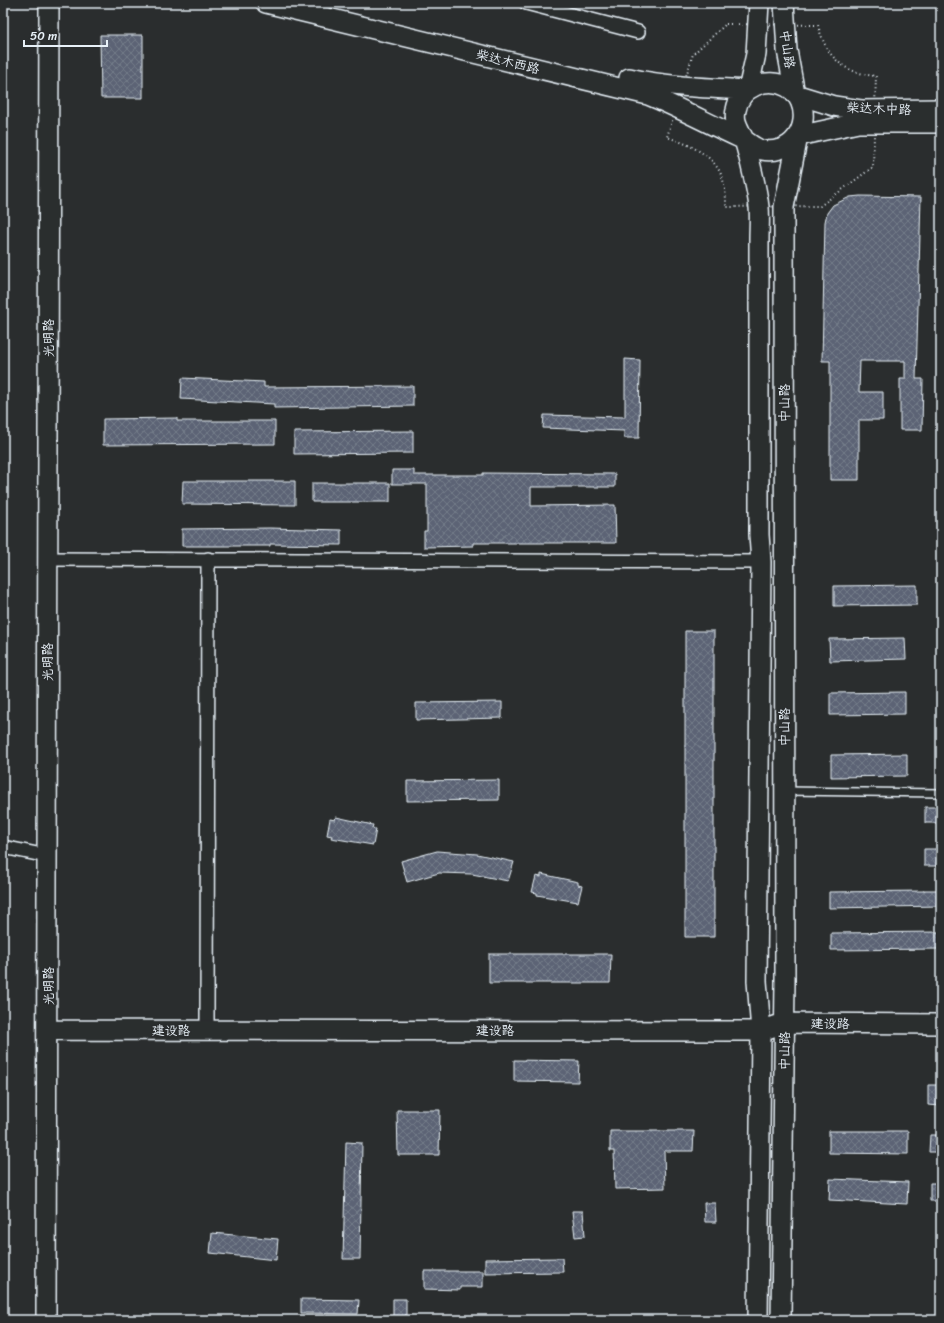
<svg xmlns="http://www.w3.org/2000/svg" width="944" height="1323" viewBox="0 0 944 1323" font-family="Sriracha,'LXGW WenKai TC',sans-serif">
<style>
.building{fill:url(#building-cross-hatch);stroke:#e8f1f8}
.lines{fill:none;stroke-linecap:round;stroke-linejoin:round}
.lane-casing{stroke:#e8f1f8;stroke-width:10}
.street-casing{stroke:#e8f1f8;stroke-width:16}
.secondary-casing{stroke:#e8f1f8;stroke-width:22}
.path{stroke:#e8f1f8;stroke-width:2;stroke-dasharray:1 3;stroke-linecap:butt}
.lane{stroke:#2a2d2e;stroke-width:7}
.street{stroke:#2a2d2e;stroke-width:13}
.secondary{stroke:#2a2d2e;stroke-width:19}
.labels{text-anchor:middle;stroke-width:3;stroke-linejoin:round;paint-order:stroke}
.street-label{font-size:13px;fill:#e8f1f8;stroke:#2a2d2e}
</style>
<defs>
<pattern id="building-cross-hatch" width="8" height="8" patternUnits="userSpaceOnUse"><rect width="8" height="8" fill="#5c6475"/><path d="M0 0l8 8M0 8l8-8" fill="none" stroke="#737b89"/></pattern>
</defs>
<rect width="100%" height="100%" fill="#2a2d2e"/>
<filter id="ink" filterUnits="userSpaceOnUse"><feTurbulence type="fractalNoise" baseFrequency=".025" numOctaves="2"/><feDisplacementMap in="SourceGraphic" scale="8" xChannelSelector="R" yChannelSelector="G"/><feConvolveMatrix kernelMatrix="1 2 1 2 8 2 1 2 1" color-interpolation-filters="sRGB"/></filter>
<g filter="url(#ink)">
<path class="building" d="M100,35H143V98H101Z
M860,196L921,197L916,379H923L922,430H900V379H905V361H860L859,392H883V420H859V480H830V361H822L825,222L827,213L833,205L850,197Z
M625,359L640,360L639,438H624V431L543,428L544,415L625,417Z
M182,378L264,382V387L413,386V406L274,408V404L181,399Z
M177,418V421H275V444L103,445V419Z
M413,431V453L294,454V432Z
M392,470H414V475H483V473L615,474V487H531V506L615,505L616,543H473V546L424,547V531H427V484H392Z
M183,481H295V505L182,504Z
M312,483H390V502H312Z
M270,528L341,530V545L270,544V546H182V529Z
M917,585V605L834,606V586Z
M685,631H714V937H685Z
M905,638L906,659L830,661L829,639Z
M905,692V714L830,715V693Z
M502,702V718L416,720V703Z
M907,754V776L831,777V755Z
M499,780V800L407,801V781Z
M925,807H941V823H925Z
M336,817L373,825L372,828L376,829L373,845L331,838L332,836L327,835L330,819L335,820Z
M924,849H941V866H924Z
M437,851L477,854L514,862L508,881L472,874L439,873L407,882L401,861Z
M541,874L578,882V885L582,886L578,902L537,895V893L532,892L536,876L541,877Z
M924,890H941V906L829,908V892L924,891Z
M941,932V949L831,950V933Z
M489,954H611L610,983H489Z
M514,1060L579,1061L578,1082L514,1081Z
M928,1085H941V1106L928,1105Z
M397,1110H440L439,1155H398Z
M610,1131H694L693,1151H664L665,1188L615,1189L614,1151H610Z
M829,1131H908V1154L829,1153Z
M930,1135H941V1152H929Z
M346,1142L362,1143L360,1259H343Z
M830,1179L908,1182L907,1204L829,1200Z
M930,1183H941V1201H930Z
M704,1203H715L716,1222H705Z
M572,1211H583L585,1236L575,1237Z
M212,1233L278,1239L276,1260L210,1253Z
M562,1258L563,1272L485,1273V1259Z
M424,1271H483V1287H460V1290L424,1289Z
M301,1299L359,1300L358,1314L301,1313Z
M393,1299H406V1320H393Z"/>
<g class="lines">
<defs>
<path id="lane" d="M785,791L941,793"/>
<path id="street" d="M526,3L638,32
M47,559L761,562
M3,847L47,856
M207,1030L208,559"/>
<path id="secondary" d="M266,3L648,95C680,108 709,124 740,138C748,141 753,148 762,150C767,151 774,151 780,149C807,141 812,101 787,87C767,76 740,87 736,110C733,122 740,129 744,140C749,156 757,190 759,207C760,217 759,229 759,239C759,263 759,287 759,312C759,386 759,461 759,535L761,562L757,981L761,1031L758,1320
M784,3L787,50L795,94L834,106L861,110L941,109
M629,78C668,87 708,88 748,90L756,54L759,3
M48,1030L761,1031L784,1023L941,1024
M46,1320L49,3
M781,1320L785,981L784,207L798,136L858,123H941"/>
</defs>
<use href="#lane" class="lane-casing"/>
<use href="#street" class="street-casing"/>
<use href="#secondary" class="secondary-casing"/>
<path class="path" d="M726,24L818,25C826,57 843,73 876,76L873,167L820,206L726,207C726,200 726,193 724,185C720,157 691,145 667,137L693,54Z"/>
<use href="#lane" class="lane"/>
<use href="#street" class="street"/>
<use href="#secondary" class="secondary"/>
</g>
</g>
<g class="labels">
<g class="street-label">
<text transform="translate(788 49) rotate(82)" y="5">中山路</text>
<text transform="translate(508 61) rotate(14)" y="5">柴达木西路</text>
<text transform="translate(879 108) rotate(2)" y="5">柴达木中路</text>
<text transform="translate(48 338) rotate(-90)" y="5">光明路</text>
<text transform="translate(784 403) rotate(-90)" y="5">中山路</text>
<text transform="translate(47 662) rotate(-90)" y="5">光明路</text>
<text transform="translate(784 727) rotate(-90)" y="5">中山路</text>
<text transform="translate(48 986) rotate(-90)" y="5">光明路</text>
<text transform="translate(830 1023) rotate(1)" y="5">建设路</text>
<text x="171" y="1035">建设路</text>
<text x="495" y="1035">建设路</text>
<text transform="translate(784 1051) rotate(-89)" y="5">中山路</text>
</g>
</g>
<rect width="944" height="1323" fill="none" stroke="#2a2d2e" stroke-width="16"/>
<rect x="8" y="8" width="928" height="1307" fill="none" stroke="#e8f1f8" stroke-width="1.5" filter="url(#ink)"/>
<path d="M24 40v6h83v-6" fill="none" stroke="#e8f1f8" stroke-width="2"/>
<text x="30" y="40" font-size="12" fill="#e8f1f8" stroke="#2a2d2e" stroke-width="3" paint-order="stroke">50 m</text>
</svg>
